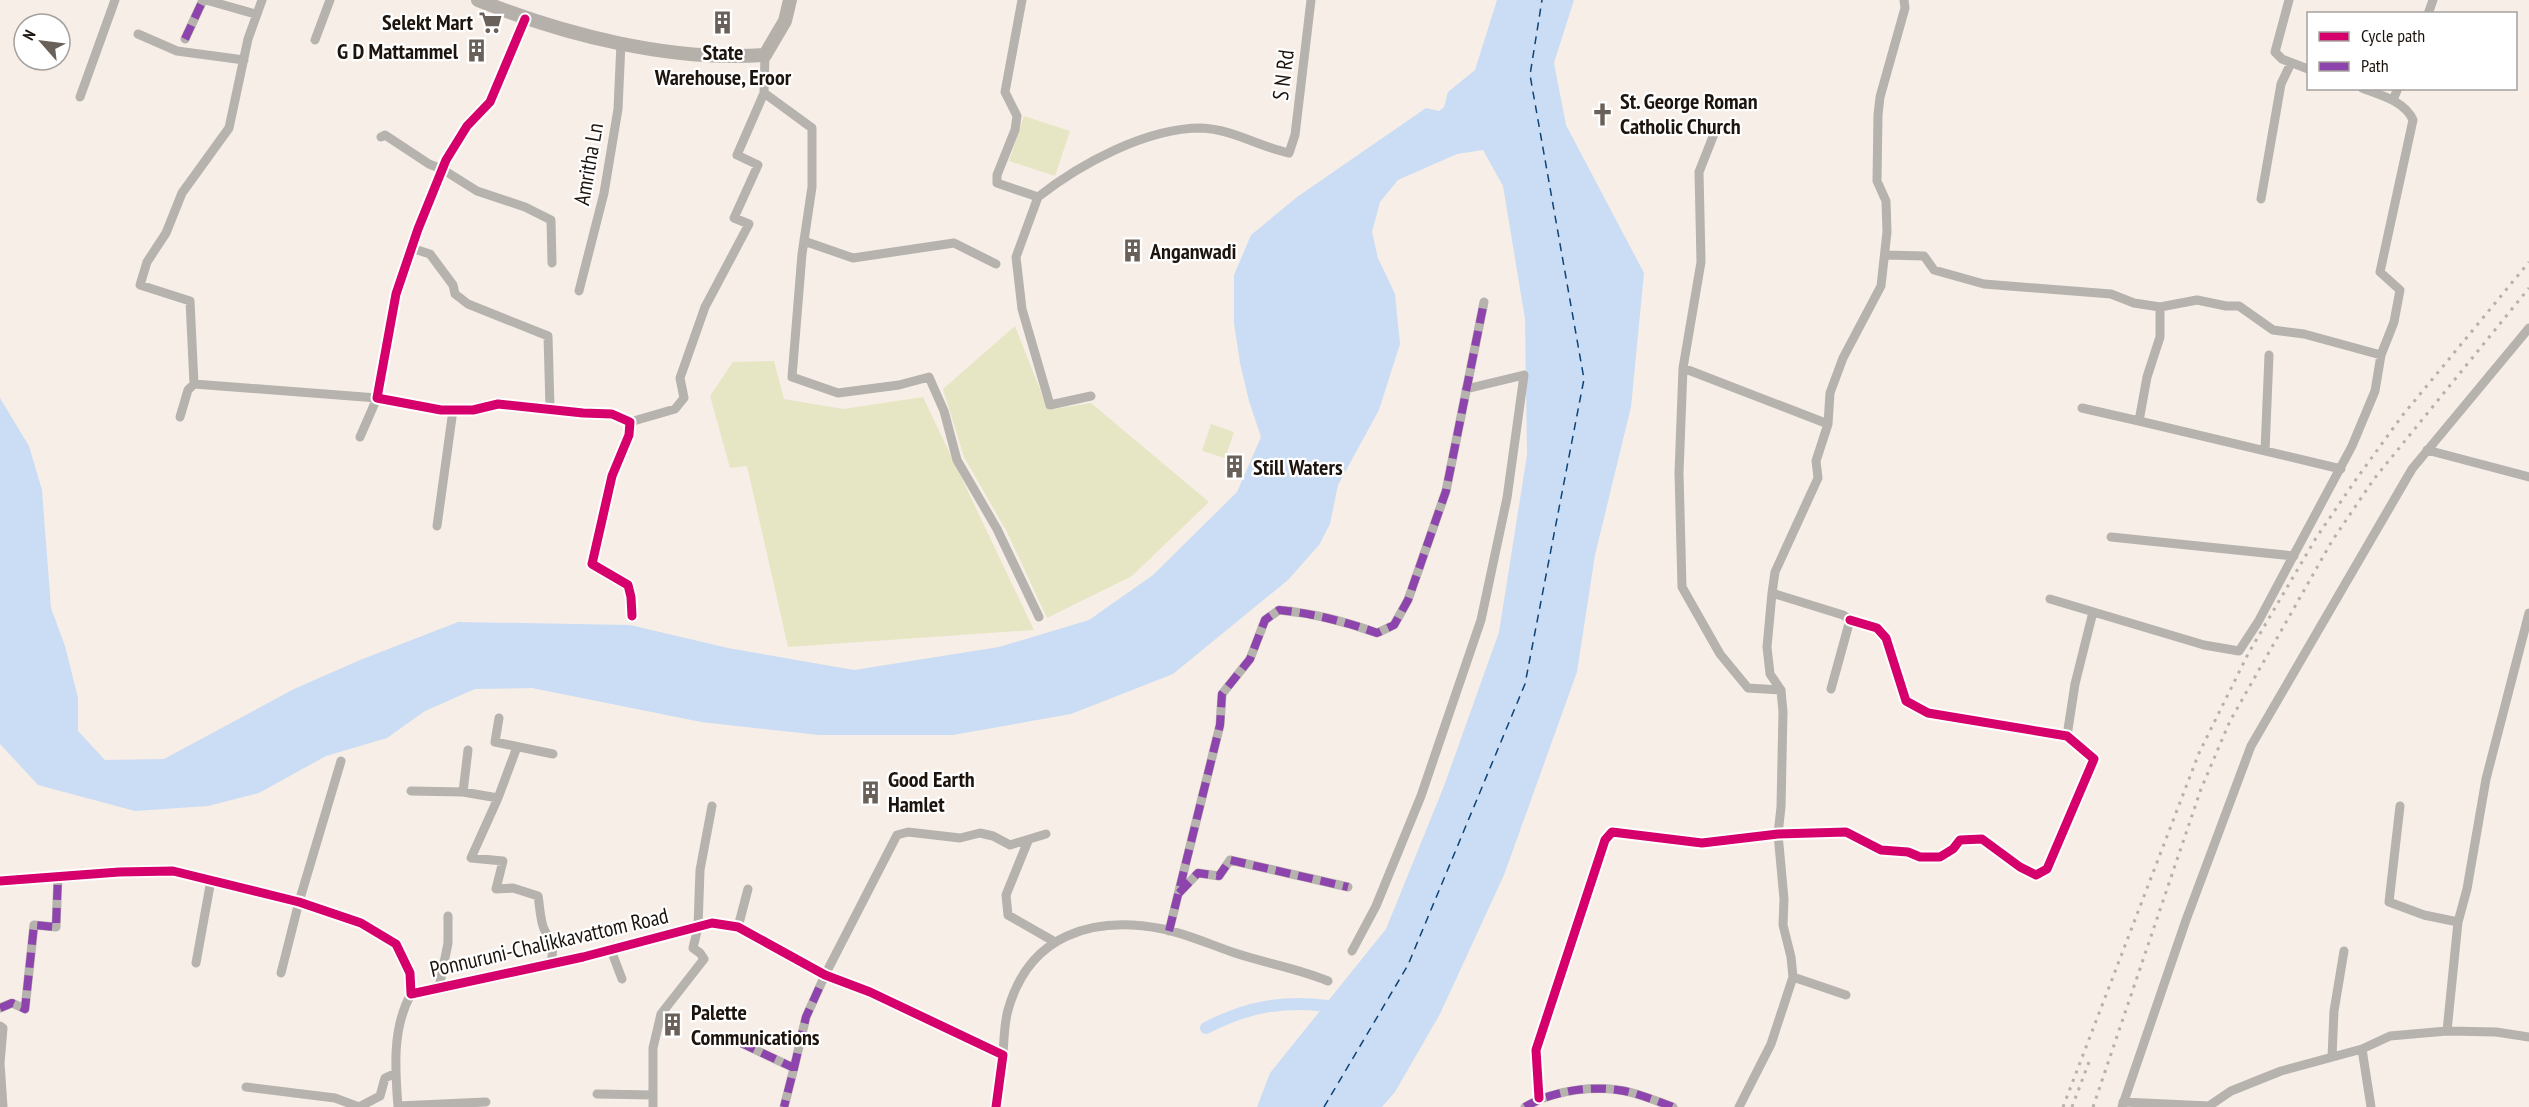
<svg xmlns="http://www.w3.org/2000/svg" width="2529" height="1107" viewBox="0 0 2529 1107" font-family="'PT Sans Narrow',sans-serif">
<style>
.green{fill:#e7e6c4}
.water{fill:#cbddf4}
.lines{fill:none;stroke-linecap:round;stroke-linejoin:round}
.canal{stroke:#cbddf4;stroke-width:12}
.ferry{stroke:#0d4377;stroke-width:1.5;stroke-dasharray:8 6;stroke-linecap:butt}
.minor{stroke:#b6b2ad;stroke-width:9}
.tertiary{stroke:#b6b2ad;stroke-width:12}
.secondary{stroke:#b6b0ab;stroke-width:14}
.rail{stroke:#b6b1ac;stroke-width:3;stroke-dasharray:3 6;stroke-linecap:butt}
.quiet{stroke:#8e44ad;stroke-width:8;stroke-dasharray:15 8;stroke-linecap:butt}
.cycleway-casing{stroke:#fff;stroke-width:13}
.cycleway{stroke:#d6006c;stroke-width:9}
.labels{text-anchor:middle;stroke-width:4.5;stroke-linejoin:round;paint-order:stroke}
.poi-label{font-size:22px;font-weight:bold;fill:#1d140d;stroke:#fff;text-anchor:start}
.street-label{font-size:22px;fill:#1d140d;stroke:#fff}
</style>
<rect width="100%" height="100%" fill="#f7eee7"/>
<path class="green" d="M1024,116L1070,131L1055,176L1009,161Z
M1015,326L1048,410L1091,403L1209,502L1132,576L1047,618L1007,532L964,457L943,389Z
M774,361L784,399L843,409L923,397L1034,630L788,647L747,466L730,468L710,396L733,362Z
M1211,424L1234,432L1225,458L1202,451Z"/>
<path class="water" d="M1497,0H1574L1554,63L1566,125L1644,273L1631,407L1595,555L1577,672L1504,875L1440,1014L1395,1092L1382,1107H1257L1270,1073L1386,929L1444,786L1499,632L1527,455L1525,319L1503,186L1483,150L1457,154L1398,180L1380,202L1372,232L1378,258L1395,294L1400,344L1379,410L1338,485L1330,524L1319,545L1288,580L1173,674L1071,714L953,735H819L701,722L532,688L475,689L425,711L387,738L326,756L259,793L208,806L135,811L38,785L0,744V398L29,446L42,490L51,608L65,646L78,698V731L105,760L164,759L294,689L360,660L458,622L630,625L728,648L854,670L999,647L1089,620L1153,575L1237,492L1261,437L1249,401L1240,363L1234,323V275L1251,235L1297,197L1426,108L1439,111L1444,107L1448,92L1475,70Z"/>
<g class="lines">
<path class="canal" d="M1206,1028C1246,1007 1283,1000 1328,1006"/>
<path class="ferry" d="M1324,1107L1408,965L1525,684L1584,379L1530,75L1542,0"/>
<path class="minor" d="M206,0L255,14
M1022,0L1005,92L1017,116L1015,130L997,175V183L1038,197C1080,164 1146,128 1201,128C1232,129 1260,147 1289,153L1295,135L1311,0
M2289,0L2275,52L2282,59L2308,69
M2428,14L2433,0
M525,19L490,102L467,126L446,160L418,229L396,294L377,398L441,410H473L498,404L583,413L612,414L630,422L629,435L612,476L592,564L628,585L631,597L632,616
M138,34L177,51L244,60
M185,39L203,0
M315,40L330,0
M765,55L764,93L812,128V187L802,254L792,377L838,393L899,385L929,377L944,411L957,460L997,529L1039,617
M80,97L115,0
M2393,100L2398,88
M1714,134L1699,172L1701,262L1683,368L1679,473L1682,587L1720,654L1748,688L1781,690
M381,137L385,135L429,164L442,169L477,191L525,207L551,220L552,263
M1038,197L1016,257L1022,309L1050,405L1091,396
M2261,199L2281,84L2291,63
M804,241L853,258L954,243L996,264
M411,248L430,254L453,285L455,294L468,304L548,336L550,408
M1886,255L1924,256L1934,270L1984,284L2111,294L2134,303L2160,307L2197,300L2226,306H2239L2273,330L2304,334L2381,355
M579,291L604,193L618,109L621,43
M2160,307V337L2147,377L2139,421L2341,469
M1683,368L1828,424
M194,384L190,301L140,285L147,262L166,233L182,193L229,128L248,39L262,0
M2082,408L2139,421
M180,417L188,390L194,384L377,398L360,437
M630,422L675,409L684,398L680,378L705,307L749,224L734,218L758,165L737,155L764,93
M2427,450L2529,477
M2265,451L2269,355
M437,526L453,410
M2111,537L2294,556
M1772,593L1843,615L1850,620L1831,689
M2050,599L2204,645L2239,651L2258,622L2352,446L2375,391L2381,355L2394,322L2400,290L2380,272L2413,120C2405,101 2380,95 2362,88
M499,718L495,742L553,754
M2067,736L2075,684L2093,612
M468,750L463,792L498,798L471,858L503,861L496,889L513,888L538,896C540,906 540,923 545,931C553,945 554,947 551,964
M411,791L463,792
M498,798L517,747
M2400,806L2389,902L2424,915L2458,922
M1028,841L1006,895L1008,915L1055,942
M1179,893L1198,873L1219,876L1230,860L1348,887
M738,927L748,889
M1169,931L1220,725L1222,694L1250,659L1265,620L1279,610C1311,613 1347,622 1377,633L1394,625L1408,600L1446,491L1484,302
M611,950L622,979
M1352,951L1376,906L1421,796L1481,620L1507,498L1524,375L1466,389
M196,963L211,880
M281,973L299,902L341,761
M1793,977L1846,995
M439,988L448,943V916
M0,1008L12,1003L25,1009L34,925L56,927L58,876
M0,1026L3,1028L0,1063L3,1107
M2447,1031L2458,922L2467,889L2486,779L2529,613
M741,1043L794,1068L784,1107
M2362,1049L2371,1107
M1003,1055C1004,1041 1004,1024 1008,1010C1029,935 1092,915 1163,929C1187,934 1209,944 1232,952C1264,963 1297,968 1328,981
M2332,1057L2334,1011L2344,951
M794,1068L806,1017L825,975L897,835L908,832L960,838L980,833L993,836L1010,845L1046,834
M246,1087L335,1098L359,1107L380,1096L385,1078L396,1073
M597,1094L653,1095
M1539,1098L1536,1050L1605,840L1612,832L1702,843L1778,834L1846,832L1881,850L1908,852L1920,857H1940L1953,849L1960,840L1982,839L2020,867L2036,875L2047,869L2094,759L2067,736L1928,713L1906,701L1886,638L1877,628L1850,620
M2123,1102L2209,1106L2231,1091L2281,1071L2362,1049L2390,1036L2447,1031L2496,1032L2529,1037
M398,1106L486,1102
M398,1107C395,1069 392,1028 411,994
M653,1107V1048L661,1014L704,959L700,953L693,948L698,927L700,870L712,806
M1525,1107C1555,1089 1600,1084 1633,1093C1647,1097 1660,1102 1673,1107
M1739,1107L1771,1044L1793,977L1791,957L1783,925L1784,899L1778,834L1781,807L1783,712L1781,690L1770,674L1767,647L1772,593L1775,572L1818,478L1816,461L1828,424L1830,393L1843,358L1881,286L1887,232L1886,201L1877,181L1878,115L1880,97L1905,8L1904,0
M2122,1107L2186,920L2251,746L2412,469L2529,328"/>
<path class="tertiary" d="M0,881L119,872L173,871L299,902L361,923L396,944L410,973L411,994L583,957L712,923L738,927L825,975L870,992L1003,1055L996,1107"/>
<path class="secondary" d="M478,0C565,35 671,62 765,55L785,21L790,0"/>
<path class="rail" d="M2063,1107L2199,753L2248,654L2316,538L2357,478L2402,416L2529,262
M2072,1107L2089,1062
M2093,1107L2201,789L2230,721L2332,541L2374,479L2529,288"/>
<path class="quiet" d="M185,39L203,0
M1179,893L1198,873L1219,876L1230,860L1348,887
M1169,931L1220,725L1222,694L1250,659L1265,620L1279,610C1311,613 1347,622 1377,633L1394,625L1408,600L1446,491L1484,302
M0,1008L12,1003L25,1009L34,925L56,927L58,876
M741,1043L794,1068L784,1107
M794,1068L806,1017L825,975
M1525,1107C1555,1089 1600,1084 1633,1093C1647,1097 1660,1102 1673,1107"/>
<defs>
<path id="cycleway" d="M525,19L490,102L467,126L446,160L418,229L396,294L377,398L441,410H473L498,404L583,413L612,414L630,422L629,435L612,476L592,564L628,585L631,597L632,616
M0,881L119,872L173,871L299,902L361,923L396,944L410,973L411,994L583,957L712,923L738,927L825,975L870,992L1003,1055L996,1107
M1539,1098L1536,1050L1605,840L1612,832L1702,843L1778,834L1846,832L1881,850L1908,852L1920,857H1940L1953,849L1960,840L1982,839L2020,867L2036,875L2047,869L2094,759L2067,736L1928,713L1906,701L1886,638L1877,628L1850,620"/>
</defs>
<use href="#cycleway" class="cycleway-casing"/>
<use href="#cycleway" class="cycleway"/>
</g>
<defs>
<symbol id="supermarket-bare" viewBox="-9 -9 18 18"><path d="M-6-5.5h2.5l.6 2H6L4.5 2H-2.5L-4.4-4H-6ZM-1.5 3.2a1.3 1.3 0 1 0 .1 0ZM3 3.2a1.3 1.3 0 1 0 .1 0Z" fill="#696059" stroke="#fff" stroke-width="2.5" paint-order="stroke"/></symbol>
<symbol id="building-bare" viewBox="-9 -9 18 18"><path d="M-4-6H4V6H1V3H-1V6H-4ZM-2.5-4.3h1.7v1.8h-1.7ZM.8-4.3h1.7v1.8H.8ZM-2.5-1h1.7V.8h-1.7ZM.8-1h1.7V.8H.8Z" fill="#696059" stroke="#fff" stroke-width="2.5" paint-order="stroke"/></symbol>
<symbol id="church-bare" viewBox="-9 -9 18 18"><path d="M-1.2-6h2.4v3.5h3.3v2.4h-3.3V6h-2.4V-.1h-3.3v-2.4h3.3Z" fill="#696059" stroke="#fff" stroke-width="2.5" paint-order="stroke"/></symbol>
</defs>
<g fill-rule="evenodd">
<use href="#supermarket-bare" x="474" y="6" width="33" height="33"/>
<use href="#building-bare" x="706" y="6" width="33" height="33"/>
<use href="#building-bare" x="460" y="34" width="33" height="33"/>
<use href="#church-bare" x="1586" y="98" width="33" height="33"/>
<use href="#building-bare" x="1116" y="234" width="33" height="33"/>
<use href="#building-bare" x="1218" y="450" width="33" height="33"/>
<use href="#building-bare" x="854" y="776" width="33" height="33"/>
<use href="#building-bare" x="656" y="1008" width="33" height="33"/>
</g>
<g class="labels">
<g class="poi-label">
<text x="473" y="30" text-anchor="end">Selekt Mart</text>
<text x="458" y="59" text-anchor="end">G D Mattammel</text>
<text x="723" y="60" text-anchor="middle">State<tspan x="723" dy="25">Warehouse, Eroor</tspan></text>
<text x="1620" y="109">St. George Roman<tspan x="1620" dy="25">Catholic Church</tspan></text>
<text x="1150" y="259">Anganwadi</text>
<text x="1253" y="475">Still Waters</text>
<text x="888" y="787">Good Earth<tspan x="888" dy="25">Hamlet</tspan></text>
<text x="691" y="1020">Palette<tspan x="691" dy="25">Communications</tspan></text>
</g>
<g class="street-label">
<text transform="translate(1283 75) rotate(-83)" y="8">S N Rd</text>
<text transform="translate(588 164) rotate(-80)" y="8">Amritha Ln</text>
<text transform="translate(549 942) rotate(-13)" y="8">Ponnuruni-Chalikkavattom Road</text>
</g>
</g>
<rect x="2307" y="12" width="210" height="78" fill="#ffffff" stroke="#a5a19e" stroke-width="1.5"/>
<rect x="2319" y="32" width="30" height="9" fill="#d6006c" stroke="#a5a19e" stroke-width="1.5"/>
<text x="2361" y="42" font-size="18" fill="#1d140d">Cycle path</text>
<rect x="2319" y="62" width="30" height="9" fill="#8e44ad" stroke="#a5a19e" stroke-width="1.5"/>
<text x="2361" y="72" font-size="18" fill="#1d140d">Path</text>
<g transform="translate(42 42) rotate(298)"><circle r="28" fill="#ffffff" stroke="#a5a19e" stroke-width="1.5"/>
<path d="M0-4.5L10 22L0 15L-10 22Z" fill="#696059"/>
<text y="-9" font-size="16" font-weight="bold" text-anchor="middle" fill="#1d140d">N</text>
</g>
</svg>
